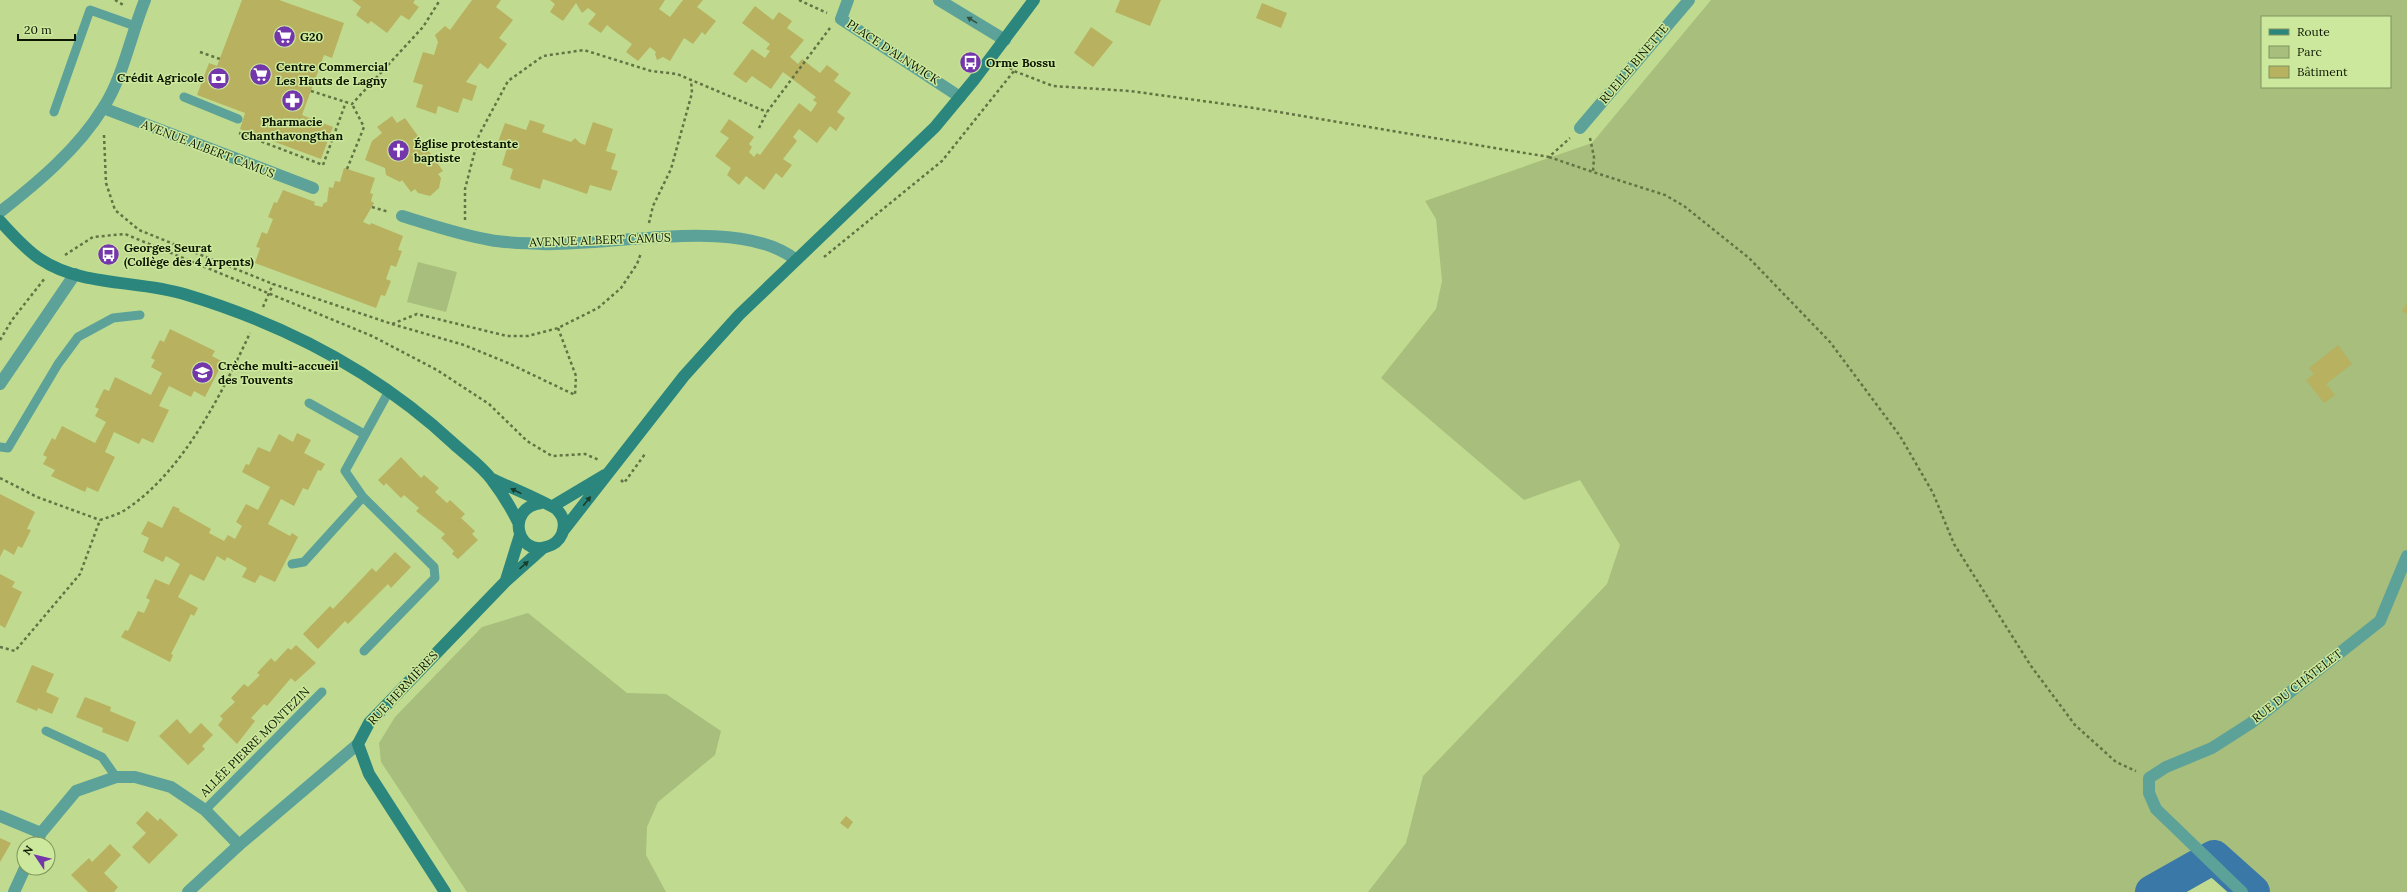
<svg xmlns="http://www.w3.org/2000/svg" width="2407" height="892" viewBox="0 0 2407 892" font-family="Lora,serif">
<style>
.green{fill:#a7be7d;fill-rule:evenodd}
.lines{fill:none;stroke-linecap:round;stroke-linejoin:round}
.river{stroke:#3a78a8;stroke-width:34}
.building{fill:#b7b160}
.path{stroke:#627344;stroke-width:2.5;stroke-dasharray:3 3;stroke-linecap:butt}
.service{stroke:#5da299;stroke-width:9}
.minor{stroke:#5da299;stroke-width:12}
.tertiary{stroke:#5da299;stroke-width:12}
.secondary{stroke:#2b877d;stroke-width:12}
.oneway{fill:#315545}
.oneway2{fill:#183e2c}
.labels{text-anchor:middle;stroke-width:3;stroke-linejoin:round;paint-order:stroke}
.poi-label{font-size:12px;font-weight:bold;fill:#0d1600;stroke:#cce89c;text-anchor:start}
.street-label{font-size:12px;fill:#0d1600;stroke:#cce89c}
</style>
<rect width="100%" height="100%" fill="#c0db8f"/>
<path class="green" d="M1711,0H2407V892H2268L2236,859L2187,892H1368L1406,843L1423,776L1607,584L1620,545L1580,480L1524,500L1381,378L1436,309L1442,281L1436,219L1425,201L1592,143ZM2262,17H2390V87H2262Z
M418,262L457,272L446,312L407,302Z
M528,613L627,693L666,694L721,731L715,755L658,802L647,827L646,855L666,892H467L381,762L379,743L395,717L482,627Z"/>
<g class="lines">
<path class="river" d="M2152,892L2214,857L2253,892"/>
</g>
<path class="building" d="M242,0H279L344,23L332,58L324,55L302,115L333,127L321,159L240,129L245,113L197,95L209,63L217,66Z
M352,0H415L413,3L419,7L409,20L401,15L387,33L371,21L368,24L356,15L361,7Z
M472,0H501L496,7L513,20L499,38L507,44L488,69L480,63L466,82L477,86L472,101L463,98L458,113L438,106L436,114L416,107L423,85L413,82L423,52L434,55L438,42L435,35L445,26L450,30Z
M550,0H665L659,9L670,17L683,0H703L697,7L716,21L705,35L702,32L693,44L684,38L670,61L663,57L657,60L655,54L656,52L650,47L638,61L626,52L632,44L613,30L607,25L601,33L588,24L596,14L588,8L582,13L576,3L563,21L550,12L555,4Z
M1120,0H1161L1150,26L1115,12Z
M1262,3L1287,13L1281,28L1256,18Z
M755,6L773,20L779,12L792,21L787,28L804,40L790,57L798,64L802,59L820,73L827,65L839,74L834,81L851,93L837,112L845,118L836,131L830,126L817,143L799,129L793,137L797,141L783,159L792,165L782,178L776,173L764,190L746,176L739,185L727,175L731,168L715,156L729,138L720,132L729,119L754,137L749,144L752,147L749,152L754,157L757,153L760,155L799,103L811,112L817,103L813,100L816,97L783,72L771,89L752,76L746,83L733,74L752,49L765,58L770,51L766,49L770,44L742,23Z
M1091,27L1113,42L1093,67L1074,53Z
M392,116L397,123L405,118L443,171L438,174L441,178L439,188L430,196L418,193L415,189L411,192L402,180L400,182L386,175L385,168L365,160L372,141L382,133L377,127Z
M530,120L545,125L542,132L571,142L575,138L580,143L585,145L593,122L613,129L606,151L616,154L611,169L618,171L611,191L590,185L587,194L543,179L540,189L510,179L513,169L502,165L508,145L498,142L505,123L526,130Z
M344,168L375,178L370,193L373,194L371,201L374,203L363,222L370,225L371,223L403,236L398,250L402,251L396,267L391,265L386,279L391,281L385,296L381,295L376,308L255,263L260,248L256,247L262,232L267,234L273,219L268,217L274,202L277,203L283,190L315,202L314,205L322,207L324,203L327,202L329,187L333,188L335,181L340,182Z
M2407,303V314L2402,311Z
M170,329L215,351L212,356L223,362L205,397L194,391L191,397L169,386L159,406L169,410L153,443L142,438L139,444L114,432L105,452L115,457L98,492L87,487L85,492L51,476L55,470L43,464L47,457L43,455L52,438L55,440L62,426L95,443L106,422L95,416L99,409L95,407L104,389L109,391L115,377L151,395L162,373L151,367L155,360L151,358L160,340L164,342Z
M2338,345L2352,364L2326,384L2335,395L2324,403L2306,380L2314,374L2309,368Z
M297,433L311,440L304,453L325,464L321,471L318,470L308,490L303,488L294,506L281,499L268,524L290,536L292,533L298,537L275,582L260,575L255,583L242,577L247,568L227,557L225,561L217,556L204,581L190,574L178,597L198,608L194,616L191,614L171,654L173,655L170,662L121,637L125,630L128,631L138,611L144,613L150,600L146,598L155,579L169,585L180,564L166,556L163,562L143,552L149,538L141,534L148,521L162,528L173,506L180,509L179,511L211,529L209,533L224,541L228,535L235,539L242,526L236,522L246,504L258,510L270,487L242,472L246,464L249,465L258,447L270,452L279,434L293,442Z
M401,457L421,478L424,475L439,488L435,492L447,503L450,500L465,514L461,518L475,531L472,534L478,540L458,559L452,554L454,551L441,538L445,534L416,511L419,508L404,495L401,498L386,483L384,486L378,480Z
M0,494L35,512L27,529L31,530L22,548L18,546L14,555L4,549L0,557Z
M395,552L411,567L391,588L388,584L348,624L345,621L318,649L303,634L330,606L333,609L372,568L376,572Z
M0,574L15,582L12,587L22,592L5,628L0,625Z
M296,645L316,663L295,682L291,678L267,706L264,704L251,718L255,721L237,744L218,725L223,719L220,716L235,702L231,698L244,684L248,687L260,675L257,673L271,658L275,662L288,648L291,650Z
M32,665L54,674L46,692L59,698L52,714L38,708L37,711L16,702Z
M85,697L111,707L110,711L136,722L128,742L102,732L103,728L76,717Z
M177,719L190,734L201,723L213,735L202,746L205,749L188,765L159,736Z
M147,811L158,821L160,818L178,835L149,864L132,847L146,833L136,823Z
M846,816L853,822L848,829L840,823Z
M0,838L11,843L0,862Z
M110,844L121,855L104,873L118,887L114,892H88L71,875L89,858L92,862Z"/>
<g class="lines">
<path class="path" d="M115,0L125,6
M799,0L827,13
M200,52L220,59
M1005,64L1014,71L1053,86L1130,91L1254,108L1549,157L1570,138
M311,91L352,104L423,27L440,0
M759,128L767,112L830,28
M239,133L323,165L346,102
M104,135L106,183L115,210L139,230L273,284L392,324L417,314L507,336H528L558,328L598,308L621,288L637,264L641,253
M1590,138L1594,157L1593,172L1665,195L1684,206L1749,258L1830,342L1900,436L1933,493L1954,544L2031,666L2075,725L2116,762L2136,771
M1549,157L1593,172
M347,169L364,127L352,104
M372,207L389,212
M465,220V189L479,135L508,81L543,56L584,50L651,71L677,74L767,112
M649,223L653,206L671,169L692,93L691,80
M65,255L93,237L125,234L372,336L437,370L489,404L527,441L552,456L585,454L599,460
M824,257L942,161L1014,71
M263,307L273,284
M392,324L464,345L508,363L575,395L576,376L558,328
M0,340L12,320L45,278
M0,478L37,497L100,520
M621,480L624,483L645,454
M0,647L15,651L80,574L100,520C109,517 120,514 128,508C184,470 222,393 250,333"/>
<path class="service" d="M184,97L238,119
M54,112L90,10L135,26
M309,403L364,434
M0,447L8,448L58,364L78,337L113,318L140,315
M292,564L304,562L363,497
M364,651L435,578L434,567L363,497L345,471L389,391
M46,731L102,757L116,777
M205,810L322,692"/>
<path class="minor" d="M848,0L841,19L960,97
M939,0L1005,40
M103,108L313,188
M1580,128L1689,0
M0,212C37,183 78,149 103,108C123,78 131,34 145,0
M402,216C431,225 460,235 490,240C506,243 524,243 541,244C610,247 740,215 796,260
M0,384L75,274
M0,816L41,833
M36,844L41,833L76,791L116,777H135L171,787L205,810L239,845
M14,892L25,868
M2242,892L2156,809L2149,793V778L2166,767L2212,748L2251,723L2380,621L2407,556"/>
<path class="tertiary" d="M188,892L239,845L358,744"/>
<path class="secondary" d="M0,221C12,234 25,249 40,259C82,287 138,280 184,294C284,324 378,373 454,444C466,455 482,466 492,480C502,493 511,508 518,522
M492,479C503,484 555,506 558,511C564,517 565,526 562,534C559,541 554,545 546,547C517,556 505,508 541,503
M553,506L605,475
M563,531L684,376L739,315L935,127L974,80L1034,0
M506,580L520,535
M445,892L369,774L358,744L369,723L506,581L543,548"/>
</g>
<defs><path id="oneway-solid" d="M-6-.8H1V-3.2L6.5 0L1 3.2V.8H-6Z"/></defs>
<use class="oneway" href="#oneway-solid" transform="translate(972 20) rotate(-149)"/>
<g class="oneway2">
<use href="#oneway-solid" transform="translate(516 491) rotate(-154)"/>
<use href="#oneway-solid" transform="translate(587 501) rotate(-51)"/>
<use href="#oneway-solid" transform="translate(524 565) rotate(-41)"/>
</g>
<defs>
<symbol id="supermarket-disc" viewBox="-11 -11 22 22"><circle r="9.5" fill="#7436ab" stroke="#cce89c"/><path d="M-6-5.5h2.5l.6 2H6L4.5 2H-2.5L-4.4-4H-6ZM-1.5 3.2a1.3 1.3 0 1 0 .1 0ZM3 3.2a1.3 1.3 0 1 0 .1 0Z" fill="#fff"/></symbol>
<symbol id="bus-disc" viewBox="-11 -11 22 22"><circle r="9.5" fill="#7436ab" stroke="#cce89c"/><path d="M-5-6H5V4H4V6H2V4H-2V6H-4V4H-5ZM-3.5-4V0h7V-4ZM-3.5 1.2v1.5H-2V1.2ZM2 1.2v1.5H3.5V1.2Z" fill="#fff"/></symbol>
<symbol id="bank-disc" viewBox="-11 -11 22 22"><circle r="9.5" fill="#7436ab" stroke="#cce89c"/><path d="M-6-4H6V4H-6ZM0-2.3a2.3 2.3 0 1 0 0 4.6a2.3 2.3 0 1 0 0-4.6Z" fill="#fff"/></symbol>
<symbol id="pharmacy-disc" viewBox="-11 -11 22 22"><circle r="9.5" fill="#7436ab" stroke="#cce89c"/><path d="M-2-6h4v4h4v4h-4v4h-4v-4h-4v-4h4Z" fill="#fff"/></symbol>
<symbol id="church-disc" viewBox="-11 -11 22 22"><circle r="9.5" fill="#7436ab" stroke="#cce89c"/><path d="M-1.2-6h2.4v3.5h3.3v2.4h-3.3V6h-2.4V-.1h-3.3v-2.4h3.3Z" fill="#fff"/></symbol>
<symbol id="school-disc" viewBox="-11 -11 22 22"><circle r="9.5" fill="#7436ab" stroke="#cce89c"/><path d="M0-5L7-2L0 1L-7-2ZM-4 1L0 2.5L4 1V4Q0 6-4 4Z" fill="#fff"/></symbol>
</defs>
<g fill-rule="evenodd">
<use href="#supermarket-disc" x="272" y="24" width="25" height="25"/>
<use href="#bus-disc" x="958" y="50" width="25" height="25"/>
<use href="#supermarket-disc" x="248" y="62" width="25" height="25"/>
<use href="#bank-disc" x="206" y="66" width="25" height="25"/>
<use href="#pharmacy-disc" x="280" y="88" width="25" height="25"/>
<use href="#church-disc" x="386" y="138" width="25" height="25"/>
<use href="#bus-disc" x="96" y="242" width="25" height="25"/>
<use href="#school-disc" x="190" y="360" width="25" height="25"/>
</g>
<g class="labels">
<g class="poi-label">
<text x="300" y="41">G20</text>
<text x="986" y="67">Orme Bossu</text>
<text x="276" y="71">Centre Commercial<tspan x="276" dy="14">Les Hauts de Lagny</tspan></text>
<text x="204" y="82" text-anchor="end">Crédit Agricole</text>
<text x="292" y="126" text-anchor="middle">Pharmacie<tspan x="292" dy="14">Chanthavongthan</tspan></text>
<text x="414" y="148">Église protestante<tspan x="414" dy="14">baptiste</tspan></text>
<text x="124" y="252">Georges Seurat<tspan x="124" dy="14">(Collège des 4 Arpents)</tspan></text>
<text x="218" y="370">Crèche multi-accueil<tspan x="218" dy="14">des Touvents</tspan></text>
</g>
<g class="street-label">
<text transform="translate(893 52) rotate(33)" y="4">PLACE D'ALNWICK</text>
<text transform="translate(1634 64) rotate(-50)" y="4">RUELLE BINETTE</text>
<text transform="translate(208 149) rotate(21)" y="4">AVENUE ALBERT CAMUS</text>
<text transform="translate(600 240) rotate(-2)" y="4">AVENUE ALBERT CAMUS</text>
<text transform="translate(2297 686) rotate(-38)" y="4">RUE DU CHÂTELET</text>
<text transform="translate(403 688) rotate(-47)" y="4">RUE HERMIÈRES</text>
<text transform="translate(255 742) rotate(-45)" y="4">ALLÉE PIERRE MONTEZIN</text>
</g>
</g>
<rect x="2261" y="16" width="130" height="72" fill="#cce89c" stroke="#80945e"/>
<rect x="2269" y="29" width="20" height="6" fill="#2b877d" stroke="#80945e"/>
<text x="2297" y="36" font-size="12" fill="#0d1600">Route</text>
<rect x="2269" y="46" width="20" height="12" fill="#a7be7d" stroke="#80945e"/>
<text x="2297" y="56" font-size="12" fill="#0d1600">Parc</text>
<rect x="2269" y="66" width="20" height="12" fill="#b7b160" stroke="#80945e"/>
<text x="2297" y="76" font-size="12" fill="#0d1600">Bâtiment</text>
<g transform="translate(36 856) rotate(305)"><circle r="19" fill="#cce89c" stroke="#80945e"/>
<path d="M0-3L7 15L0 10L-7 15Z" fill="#7436ab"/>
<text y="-6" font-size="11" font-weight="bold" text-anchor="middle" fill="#0d1600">N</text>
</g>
<path d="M18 34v6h57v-6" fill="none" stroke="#0d1600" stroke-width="2"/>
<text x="24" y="34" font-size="12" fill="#0d1600" stroke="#cce89c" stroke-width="3" paint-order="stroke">20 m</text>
</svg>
